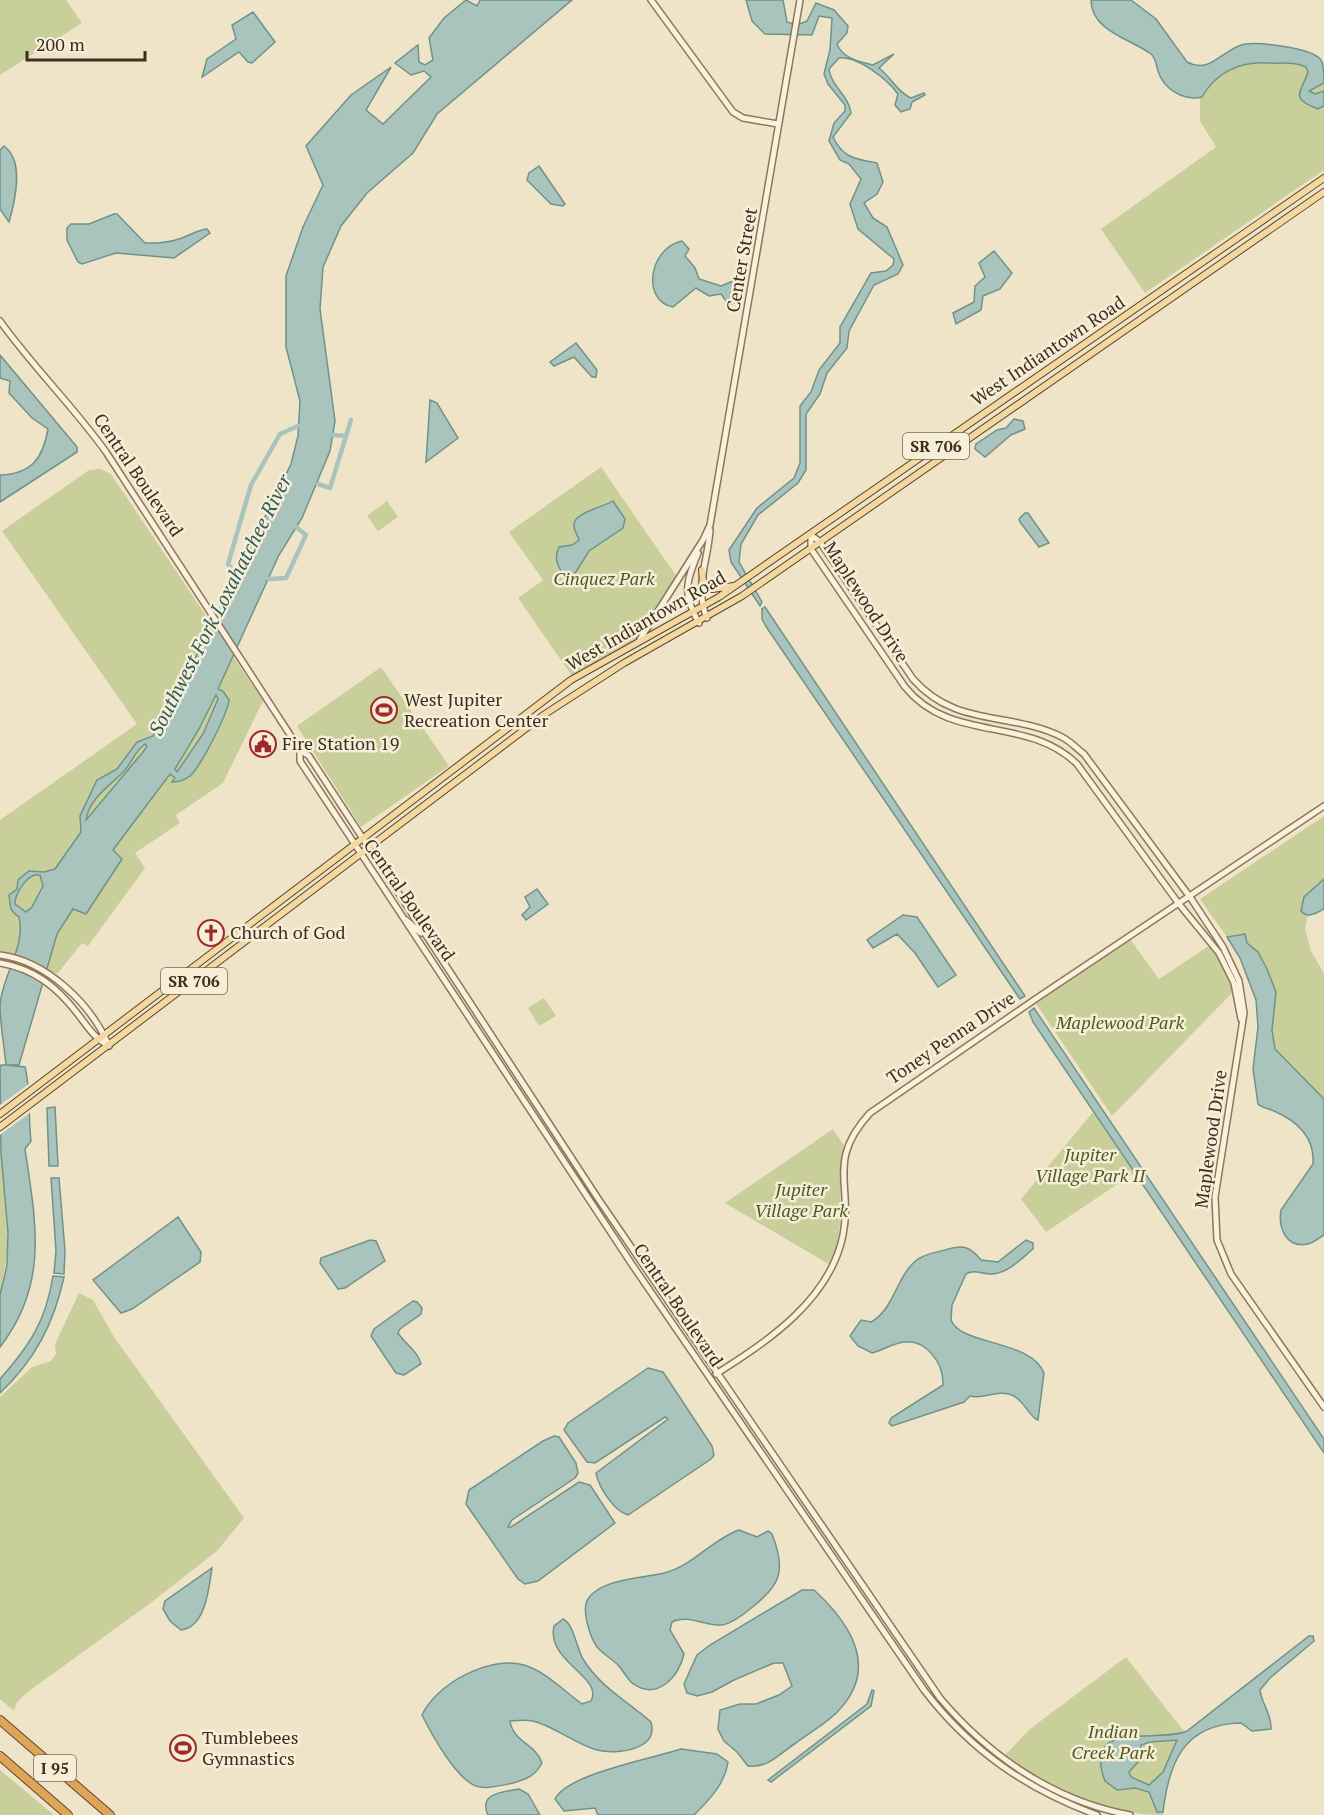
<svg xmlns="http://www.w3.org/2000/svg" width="1324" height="1815" viewBox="0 0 1324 1815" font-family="'PT Serif',serif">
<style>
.green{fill:#c9cf9b}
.water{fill:#a9c4bc;stroke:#6f938a;stroke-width:1.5;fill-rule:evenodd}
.pier{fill:#f0e4c8}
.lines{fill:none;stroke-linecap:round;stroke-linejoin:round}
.canal{stroke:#a9c4bc;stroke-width:4.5}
.tertiary-casing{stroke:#8d765c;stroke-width:8}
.primary-casing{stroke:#5b4430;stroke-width:8}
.motorway-casing{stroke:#5b4430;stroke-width:10}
.tertiary{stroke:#faf1dc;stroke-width:5}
.primary{stroke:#f3d9a0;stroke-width:6}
.motorway{stroke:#e0a458;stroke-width:8}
.labels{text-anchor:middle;stroke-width:5;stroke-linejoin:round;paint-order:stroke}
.shield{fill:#f7eed8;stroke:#756857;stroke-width:1.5}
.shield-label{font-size:16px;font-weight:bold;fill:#3d2e20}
.street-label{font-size:18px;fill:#3d2e20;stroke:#f7eed8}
.park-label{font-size:18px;font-style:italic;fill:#4d5a26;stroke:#f7eed8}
.poi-label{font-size:18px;fill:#3d2e20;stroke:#f7eed8;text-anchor:start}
.water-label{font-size:20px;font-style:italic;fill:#2f5d5a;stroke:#f7eed8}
</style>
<rect width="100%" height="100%" fill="#f0e4c8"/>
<path class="green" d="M0,0H66L82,23L0,75Z
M1288,59L1324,62V170L1145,293L1101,229L1216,147L1200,121V93C1233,56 1243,62 1288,59Z
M601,467L677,577L639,637L572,676L518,598L543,580L509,532Z
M100,469L111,474L263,701L223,783L176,815L180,823L135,853L145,868L88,946L82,943L57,974L0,951V820L137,724L2,531L89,470Z
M387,501L398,517L378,531L367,516Z
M381,667L449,766L361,827L297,726Z
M1324,816V879C1313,884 1304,902 1304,914L1308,915L1305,929L1311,951L1324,973V1099L1275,1049L1272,1030L1276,992L1267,969L1258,952L1247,943L1244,935L1227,937L1200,899Z
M1130,939L1159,979L1210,945L1227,975L1233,992L1112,1116L1035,1002Z
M544,998L556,1016L539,1026L528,1008Z
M1093,1112L1134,1173L1046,1232L1021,1199Z
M833,1129L845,1147C834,1190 849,1221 830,1265L725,1203Z
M1,1135L8,1249L0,1295V1135Z
M79,1293L93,1300L114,1337L244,1518L217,1551L148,1605L29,1691L17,1702L14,1711L0,1699V1397L32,1367L51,1361L56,1354L55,1344Z
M1126,1657L1186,1734L1166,1775L1163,1815C1106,1815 1051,1787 1005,1755L1030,1729Z
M0,1770L54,1815H0Z"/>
<path class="water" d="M466,0L477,6L480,0H572L437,114L413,153L367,193L341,226L323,267L320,309L335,421L330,451L302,518L279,555L218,689L223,691L229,700C227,715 201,766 190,776C185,780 178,782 172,782L175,778L170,774L113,850L122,859L86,914L73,909L57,934L19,1065H7L25,1067C31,1090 28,1117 31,1141L25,1149C36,1223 49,1284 0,1347V1295L7,1265L8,1233L1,1153L0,1068L1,1065H6C4,1045 0,1023 0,1004C3,974 26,946 19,917C8,909 11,907 9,895L17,889L18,880L29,871L44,872L55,869L81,832L80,816L97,780L117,769L137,742L153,736L182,685L291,464L298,436L300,401L286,347V276L303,227L323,185L306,146L351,95L391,67L366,110L383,124L431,77L424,71L411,75L395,63L418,45L419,62L425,65L433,60L429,38L444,18ZM216,695L218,699L203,734L177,772L175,769L199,729ZM145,744L147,746L143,752L86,820C89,798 111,785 124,771C133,762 132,754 145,744ZM35,875H40L43,886L32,907L26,912L15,904C15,894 25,878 35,875Z
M746,0H783L787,22L797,25L807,21L816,3L834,10L848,26L847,33L837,44C843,59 859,61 873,65L894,54L879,68C891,77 897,92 911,98L924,93L925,95L912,102L910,109L901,112L895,105L898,94C887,79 858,56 839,58L829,69C831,86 849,96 851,113L833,137C843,158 855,159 877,163L883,182L877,194L864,203L873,218L887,227L903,265L898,274L874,285L849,331L847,348L827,373L820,394L806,414V470L798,483L758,515L741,544L739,562L762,602L760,606L731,562L729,550L757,508L794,478L800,463V406L811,392L819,370L840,343V327L871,273L886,271L893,265L894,259L858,229L850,204L861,179L849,164L840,160L829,141L834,123L845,111V105L828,84L824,74L830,50L832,18L819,16L812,35L765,34L752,21Z
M1091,0H1131L1156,19L1187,62C1211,75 1223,48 1245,44C1260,42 1313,48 1321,60C1324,66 1324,76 1324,83L1309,91L1315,94L1324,91V106L1318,109C1288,98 1302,92 1308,72L1306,67C1293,61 1282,64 1269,63C1240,61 1216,72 1202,97C1184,101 1164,90 1158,71C1156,65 1156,58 1151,54C1131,39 1091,31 1091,0Z
M253,12L275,42L252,63L248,62L239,52L202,77L207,59L236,39L232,25Z
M4,146C25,161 15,201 9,222L0,209V150Z
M539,166L565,204L563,206L551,204L527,180L529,173Z
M114,214H117L145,243C157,243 168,243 179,239C189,236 197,230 207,229L210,233L174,258L116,253L82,264L78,262L67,240V228L71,224H89Z
M682,241L689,249L685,256L695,268L699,279L721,286L738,279L740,282L734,303L729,305L721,294L709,296L696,288L673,307C641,301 649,248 682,241Z
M994,251L1012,273L1000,289L983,296L981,310L956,324L953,313L974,302L975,286L985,277L979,263Z
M576,343L597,370L596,377H592L574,357L554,366L550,362Z
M0,355L77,447V452L0,502V475C32,474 43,458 48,429L32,418L9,393L10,381L0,378Z
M430,400L437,403L458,438L426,462Z
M1014,419L1023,421L1025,429L1011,435L985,457L975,449L976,444L997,430L1006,428Z
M613,501L625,519L623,528L589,551L574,575L562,573C557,564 554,557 559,547L572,545L579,540C578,535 574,531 574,526C572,513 604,507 613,501Z
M1025,513H1028L1049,543L1039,547L1020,522L1019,519Z
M765,607L1025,996L1020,999L767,628L762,619V609Z
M1324,879V909C1316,913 1308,919 1301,911L1304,897Z
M537,889L548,904L526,920L522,915L530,907L525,897Z
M903,915L917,917L956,975L938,987L915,953L897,934L873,948L867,940Z
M1245,934L1247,943L1258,952L1267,969L1276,992L1272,1030L1275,1049L1324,1099V1235C1319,1238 1313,1243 1308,1244C1286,1249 1278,1227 1281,1210L1313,1164C1315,1137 1297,1121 1274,1111C1268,1108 1262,1108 1258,1104L1253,1069L1258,1027L1256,1000L1240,958L1227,937Z
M1034,1008L1324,1439V1453L1033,1022L1029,1012Z
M55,1107L58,1166H49L47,1108Z
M51,1178H59L65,1251L64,1274L54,1273L56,1251Z
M178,1217L201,1252L200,1262L132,1309L121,1313L93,1280Z
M370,1240L376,1241L385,1261L345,1288L338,1289L320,1263L321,1258Z
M1026,1240L1033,1243V1249C1022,1258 1006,1275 990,1274C981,1274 975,1269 966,1274L952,1305L951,1320C961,1346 1030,1339 1044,1373L1038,1420C1030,1418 1024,1400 1012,1395C997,1389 984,1400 970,1396L964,1402L892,1426L889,1423L891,1418L943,1385C944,1364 927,1340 905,1342C893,1343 883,1350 872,1353L858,1346L850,1336L861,1320L871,1322C895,1309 896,1275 918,1259C926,1254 936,1252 945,1250C962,1245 969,1245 981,1260L998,1262Z
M53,1276L64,1277C54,1323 35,1360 0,1393V1379C30,1345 46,1321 53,1276Z
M413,1301L417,1302L422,1308L421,1314L400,1329L398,1333C405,1344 418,1351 421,1364L404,1375L396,1373L371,1336L374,1329Z
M648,1368L663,1372L712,1446L714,1455L711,1459L628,1515C614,1511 599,1488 596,1473L668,1419L665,1417L595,1463L587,1462L564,1430L568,1423Z
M554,1436L559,1437L576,1463L578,1473L575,1478L512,1520L508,1527H511L579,1482L590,1485L615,1523L538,1581L525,1584L518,1579L466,1504L469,1490L543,1441Z
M739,1530L757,1537L768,1531L772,1534C787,1572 780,1585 750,1609C743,1615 730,1624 722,1625C706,1626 686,1614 672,1622L670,1630L684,1654C679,1678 656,1701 632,1683C627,1678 623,1671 618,1665C612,1659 603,1654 597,1647C590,1637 581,1610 588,1599C600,1579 643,1578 664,1573C693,1566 711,1540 739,1530Z
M212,1568C209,1587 206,1627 181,1630L170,1621L163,1609L165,1601Z
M802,1590H814C850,1623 879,1666 840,1709C828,1723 810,1732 796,1743C779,1754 769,1768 748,1766L737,1752L724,1741L718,1729L720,1710L740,1704H756L779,1695L792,1686L783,1663H774L734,1680L712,1692L697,1696L687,1693L684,1684L697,1655L710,1645Z
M563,1619C574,1624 576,1647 583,1659C600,1687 627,1701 651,1722C659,1750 617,1755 597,1750C575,1744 556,1727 533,1721C524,1719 519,1721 510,1721C513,1742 536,1744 542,1763C535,1776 527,1779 513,1783C503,1785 490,1789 480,1787C459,1785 431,1733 422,1715C436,1684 490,1655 524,1665C545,1671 564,1691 582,1704L591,1701C604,1677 546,1662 554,1626Z
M1309,1636H1313L1314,1641L1270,1678L1260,1690C1262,1705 1272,1714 1271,1729L1252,1731L1241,1723C1184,1724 1169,1762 1163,1812H1157L1149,1792L1135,1788L1117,1790L1105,1781C1081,1718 1158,1744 1187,1731ZM1177,1740L1163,1772L1149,1785L1131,1777L1129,1772L1139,1761L1141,1745L1150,1742Z
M872,1690L874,1691L871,1706L771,1782L768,1780L867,1704Z
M681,1749L717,1754L728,1762C725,1784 709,1800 694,1815H598L595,1808L564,1811L555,1799C567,1774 654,1758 681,1749Z
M519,1789L528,1794L540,1815H488C478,1793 503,1792 519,1789Z"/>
<path class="pier" d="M30,1083L31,1112L0,1135V1105Z"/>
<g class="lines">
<path class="canal" d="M333,435L346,436
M318,484L330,488L351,420
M236,576L228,564L251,485L280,434L298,426
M269,579L286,578L306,535L296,527"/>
<defs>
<path id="tertiary" d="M651,0L733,112L743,118L778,124
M0,321C33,367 73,406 106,452L300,750L309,756L599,1200L940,1698C989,1756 1054,1801 1130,1815
M811,535L820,542L913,679C956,728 1010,711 1062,737C1070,741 1076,748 1084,754L1190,897L1223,947L1239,981L1244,1013L1215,1197L1217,1240L1231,1274L1324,1407
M811,535V549L905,687C951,744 1027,715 1077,764L1179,904L1219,953L1234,983L1241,1019
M698,553C686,582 682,594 699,623
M707,618C694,586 708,562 710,530
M639,641L703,540L710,525L800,0
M300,750V761L633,1266L924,1690C970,1750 1026,1789 1097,1815
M406,920L421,933
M0,955C47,961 91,1004 109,1046
M0,963C34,969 56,986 77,1013C87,1026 94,1038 109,1046
M716,1374C768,1341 830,1300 843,1235C853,1184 826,1161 870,1113L1037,998L1324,806"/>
<path id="primary" d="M702,570L703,581L712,589L734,586
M0,1114L571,680L719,597L1324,178
M0,1127L545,714L624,663L742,596L1324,192"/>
<path id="motorway" d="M0,1720L110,1815
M0,1756L68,1815"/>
</defs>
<use href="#tertiary" class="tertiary-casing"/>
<use href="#primary" class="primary-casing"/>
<use href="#motorway" class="motorway-casing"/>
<use href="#tertiary" class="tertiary"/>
<use href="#primary" class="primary"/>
<use href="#motorway" class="motorway"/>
</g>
<defs>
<symbol id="stadium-ring" viewBox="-11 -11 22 22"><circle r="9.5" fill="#f7eed8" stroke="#9e2a2b" stroke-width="1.5"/><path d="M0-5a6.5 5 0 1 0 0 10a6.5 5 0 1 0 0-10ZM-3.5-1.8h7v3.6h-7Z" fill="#9e2a2b"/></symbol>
<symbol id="civic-ring" viewBox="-11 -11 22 22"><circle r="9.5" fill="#f7eed8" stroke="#9e2a2b" stroke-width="1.5"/><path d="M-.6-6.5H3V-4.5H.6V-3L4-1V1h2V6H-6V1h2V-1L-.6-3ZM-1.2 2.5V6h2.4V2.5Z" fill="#9e2a2b"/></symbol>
<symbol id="church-ring" viewBox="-11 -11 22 22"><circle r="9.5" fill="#f7eed8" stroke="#9e2a2b" stroke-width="1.5"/><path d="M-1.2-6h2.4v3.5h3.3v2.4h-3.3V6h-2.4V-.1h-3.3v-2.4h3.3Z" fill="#9e2a2b"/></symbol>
</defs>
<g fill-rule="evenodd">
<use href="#stadium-ring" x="369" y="695" width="30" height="30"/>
<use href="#civic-ring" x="248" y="729" width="30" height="30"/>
<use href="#church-ring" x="196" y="918" width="30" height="30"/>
<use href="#stadium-ring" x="168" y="1733" width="30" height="30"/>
</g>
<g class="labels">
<g class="shield">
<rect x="903" y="433" width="66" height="26" rx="4.5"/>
<rect x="161" y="968" width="66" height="26" rx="4.5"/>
<rect x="34" y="1755" width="42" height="26" rx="4.5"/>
</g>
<g class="shield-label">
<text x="936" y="452">SR 706</text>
<text x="194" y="987">SR 706</text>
<text x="55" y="1774">I 95</text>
</g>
<g class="street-label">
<text transform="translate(742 260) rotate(-80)" y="6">Center Street</text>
<text transform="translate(1048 351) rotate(-34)" y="6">West Indiantown Road</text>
<text transform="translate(138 475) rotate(56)" y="6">Central Boulevard</text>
<text transform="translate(866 602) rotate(57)" y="6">Maplewood Drive</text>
<text transform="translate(646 621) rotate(-30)" y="6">West Indiantown Road</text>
<text transform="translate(409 900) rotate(55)" y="6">Central Boulevard</text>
<text transform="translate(951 1038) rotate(-34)" y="6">Toney Penna Drive</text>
<text transform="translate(1211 1139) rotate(-82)" y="6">Maplewood Drive</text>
<text transform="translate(678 1305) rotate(56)" y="6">Central Boulevard</text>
</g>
<g class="park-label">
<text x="604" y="585">Cinquez Park</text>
<text x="1120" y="1029">Maplewood Park</text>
<text x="1090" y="1161">Jupiter<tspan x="1090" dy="21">Village Park II</tspan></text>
<text x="801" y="1196">Jupiter<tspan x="801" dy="21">Village Park</tspan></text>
<text x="1113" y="1738">Indian<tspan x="1113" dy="21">Creek Park</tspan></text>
</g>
<g class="poi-label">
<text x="404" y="706">West Jupiter<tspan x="404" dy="21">Recreation Center</tspan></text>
<text x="282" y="750">Fire Station 19</text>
<text x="230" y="939">Church of God</text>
<text x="202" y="1744">Tumblebees<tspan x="202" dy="21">Gymnastics</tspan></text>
</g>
<g class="water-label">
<text transform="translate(220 605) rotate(-63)" y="7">Southwest Fork Loxahatchee River</text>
</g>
</g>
<path d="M27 51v9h118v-9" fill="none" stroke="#3d2e20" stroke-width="3"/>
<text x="36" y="51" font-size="18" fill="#3d2e20" stroke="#f7eed8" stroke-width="4.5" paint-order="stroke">200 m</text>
</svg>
